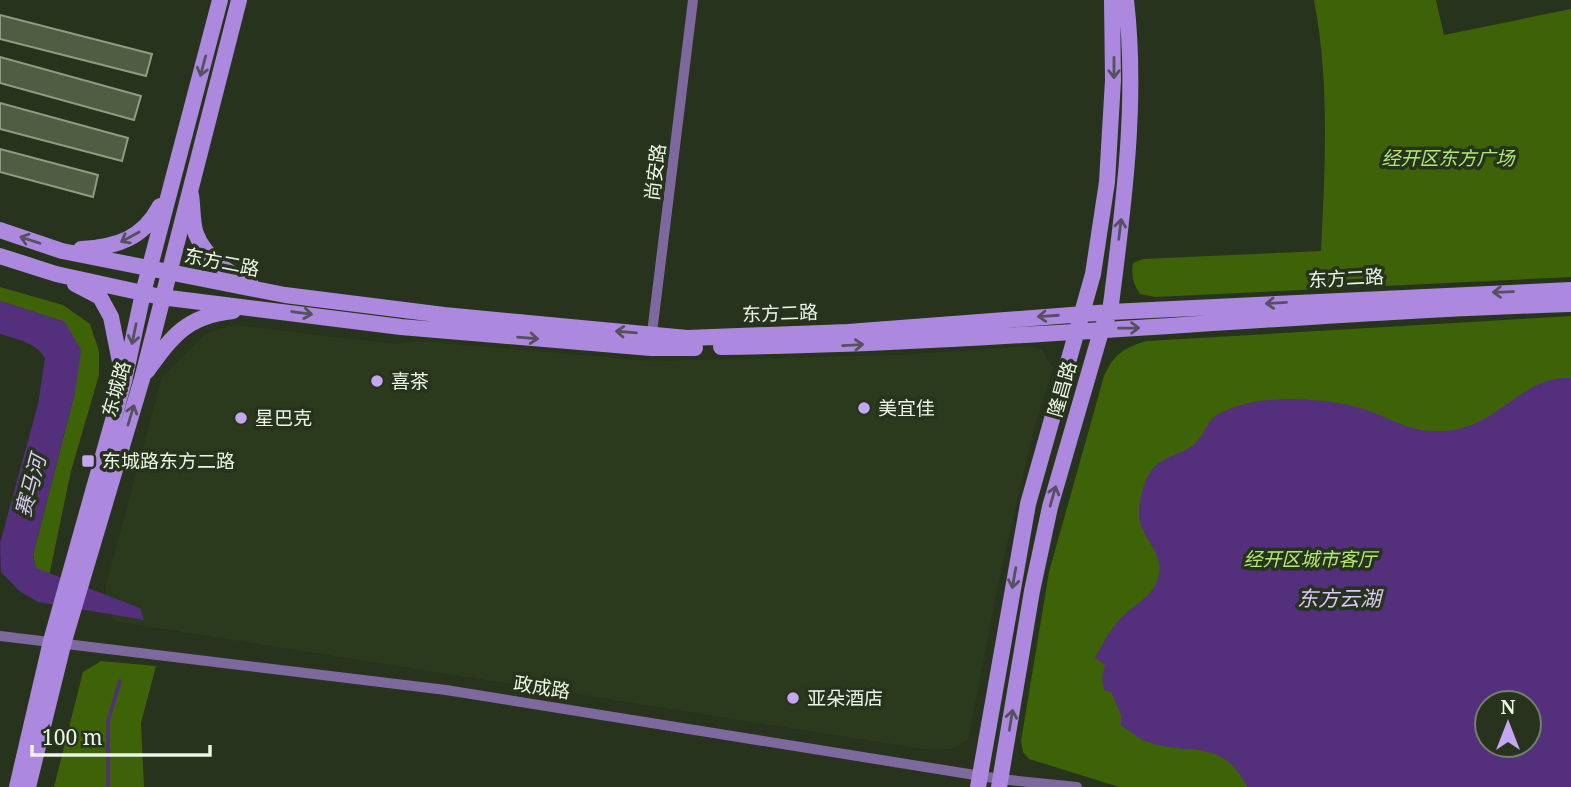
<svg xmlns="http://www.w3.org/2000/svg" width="1571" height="787" viewBox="0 0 1571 787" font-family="'Noto Serif','Noto Sans SC',serif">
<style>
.built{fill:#2b3a1c}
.green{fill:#3e6208;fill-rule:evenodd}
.water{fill:#532f7c;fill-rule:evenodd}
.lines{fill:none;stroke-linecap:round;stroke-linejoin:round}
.stream{stroke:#532f7c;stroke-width:3.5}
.building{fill:#505d43;stroke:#8e9d81;stroke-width:2}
.street{stroke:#7e699f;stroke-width:10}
.secondary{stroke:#ac89de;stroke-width:16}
.oneway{stroke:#565160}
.poi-dot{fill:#c4a7f1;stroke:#27331c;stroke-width:2.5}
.labels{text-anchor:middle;stroke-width:7;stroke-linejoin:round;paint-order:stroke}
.park-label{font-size:19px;font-style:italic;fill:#b0e875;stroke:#27331c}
.street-label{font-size:19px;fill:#ebf4e5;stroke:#27331c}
.poi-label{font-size:19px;fill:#ebf4e5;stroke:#27331c;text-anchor:start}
.water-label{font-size:21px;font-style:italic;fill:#d9c9f5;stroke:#27331c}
</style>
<rect width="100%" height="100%" fill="#27331c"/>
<path class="built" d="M234,325L395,344L417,341L651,361L898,355L1029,346L1042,350L1053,368L1035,425L999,579L968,740L951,749L930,750L113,621L105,589L162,377L205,334Z"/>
<path class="green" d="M1314,0H1436L1444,35L1571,9V277L1155,297L1140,294C1133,284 1131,275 1133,263L1143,259L1321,251C1325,167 1330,83 1314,0Z
M0,287L63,305L90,324L99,351V375L71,471L49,576L36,569L33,555L75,392L65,322L0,301Z
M1571,316V787H1119L1029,759L1023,752L1021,741L1049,572L1104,376C1114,354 1125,347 1147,341ZM1487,703H1529V745H1487Z
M101,661L156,666L141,723L144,787H54L83,672Z"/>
<path class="water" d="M0,301L65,322L81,350L75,392L33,555L36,568L140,608L144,620L38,602L19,591L1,572L0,543L38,404L45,358C35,342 18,340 0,334Z
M1571,378V787H1247C1221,732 1181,760 1139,738C1133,734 1127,729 1121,725V715L1111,692L1104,690L1102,677L1105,665L1095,658C1103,643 1112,626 1125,614C1138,602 1155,595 1159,575C1164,550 1137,535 1139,512C1140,494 1146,470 1162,461C1171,455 1182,453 1191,447C1203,439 1206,422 1217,415C1241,400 1283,397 1310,400C1331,401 1353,405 1372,412C1400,423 1411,432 1442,431C1499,429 1520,375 1571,378ZM1529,703V745H1487V703Z"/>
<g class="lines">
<path class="stream" d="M108,787V721L120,681"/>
</g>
<path class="building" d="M0,15L152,54L146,76L0,39Z
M0,57L141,96L134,120L0,83Z
M0,103L128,138L122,161L0,129Z
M0,149L98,175L93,197L0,172Z"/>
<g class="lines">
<path class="street" d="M651,341L693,0
M0,636L446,690L1000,779L1077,787"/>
<path class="secondary" d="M191,195C193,207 192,223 196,234C205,257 228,274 250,282
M0,230L62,251L285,295L444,315L687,338L848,332L1110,312L1571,290
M81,249C116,247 143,239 160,206
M0,256L56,274L161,297L401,327L651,348H695
M75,284L100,297L111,317L122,372
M721,347C1005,343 1287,313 1571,304
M147,371C173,335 187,316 233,311
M17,787L51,641L124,381L143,293L220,0
M28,787L64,641L142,379L239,0
M978,787L1028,504L1093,274L1107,182L1113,80L1112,0
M999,787L1032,591L1050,507L1102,328L1110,312C1123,210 1138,103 1126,0"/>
</g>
<defs><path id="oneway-shaft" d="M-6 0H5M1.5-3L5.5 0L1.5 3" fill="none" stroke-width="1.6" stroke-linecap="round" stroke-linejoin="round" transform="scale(1.75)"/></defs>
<g class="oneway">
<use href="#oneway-shaft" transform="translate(203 66) rotate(105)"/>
<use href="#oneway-shaft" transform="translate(1114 68) rotate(90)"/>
<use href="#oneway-shaft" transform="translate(1120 229) rotate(-83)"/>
<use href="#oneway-shaft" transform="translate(130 237) rotate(151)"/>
<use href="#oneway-shaft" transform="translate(30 240) rotate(-162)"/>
<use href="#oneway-shaft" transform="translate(1503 292) rotate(178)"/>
<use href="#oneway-shaft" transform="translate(1276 303) rotate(177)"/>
<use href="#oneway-shaft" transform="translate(302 313) rotate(8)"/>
<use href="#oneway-shaft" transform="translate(1048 316) rotate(176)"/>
<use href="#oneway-shaft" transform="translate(1129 328) rotate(-1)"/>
<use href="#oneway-shaft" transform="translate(626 332) rotate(-175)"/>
<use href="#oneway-shaft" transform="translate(134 334) rotate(102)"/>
<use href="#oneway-shaft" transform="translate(528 338) rotate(5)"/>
<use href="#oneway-shaft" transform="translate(853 345) rotate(-3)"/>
<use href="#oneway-shaft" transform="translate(131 415) rotate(-73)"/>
<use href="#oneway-shaft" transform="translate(1053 496) rotate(-74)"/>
<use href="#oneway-shaft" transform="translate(1014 578) rotate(100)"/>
<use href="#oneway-shaft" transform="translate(1011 720) rotate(-81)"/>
</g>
<g class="poi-dot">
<circle cx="377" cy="381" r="7"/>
<circle cx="864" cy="408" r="7"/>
<circle cx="241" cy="418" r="7"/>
<rect x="81" y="454" width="14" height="14" rx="3.5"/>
<circle cx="793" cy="698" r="7"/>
</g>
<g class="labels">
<g class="park-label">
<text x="1448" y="165">经开区东方广场</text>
<text x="1310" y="566">经开区城市客厅</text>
</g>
<g class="street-label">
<text transform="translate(655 172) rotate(-83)" y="7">尚安路</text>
<text transform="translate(222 262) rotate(11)" y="7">东方二路</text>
<text transform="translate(1346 278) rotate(-3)" y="7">东方二路</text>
<text transform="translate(780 313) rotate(-2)" y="7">东方二路</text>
<text transform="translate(116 389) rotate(-74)" y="7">东城路</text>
<text transform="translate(1062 389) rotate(-74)" y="7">隆昌路</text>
<text transform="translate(542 687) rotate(9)" y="7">政成路</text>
</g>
<g class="poi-label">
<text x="391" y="388">喜茶</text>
<text x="878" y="415">美宜佳</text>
<text x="255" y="425">星巴克</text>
<text x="102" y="468">东城路东方二路</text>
<text x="807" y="705">亚朵酒店</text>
</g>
<g class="water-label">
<text transform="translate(31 486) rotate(-75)" y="7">赛马河</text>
<text x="1339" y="606">东方云湖</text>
</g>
</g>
<g transform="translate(1508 724)"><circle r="33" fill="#27331c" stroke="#75806c" stroke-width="2"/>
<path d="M0-5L12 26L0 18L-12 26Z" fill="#c4a7f1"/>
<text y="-10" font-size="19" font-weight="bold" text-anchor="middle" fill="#ebf4e5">N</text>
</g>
<path d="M32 745v10h178v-10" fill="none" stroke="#ebf4e5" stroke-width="3.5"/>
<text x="42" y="745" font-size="21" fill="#ebf4e5" stroke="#27331c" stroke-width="5" paint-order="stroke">100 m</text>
</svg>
